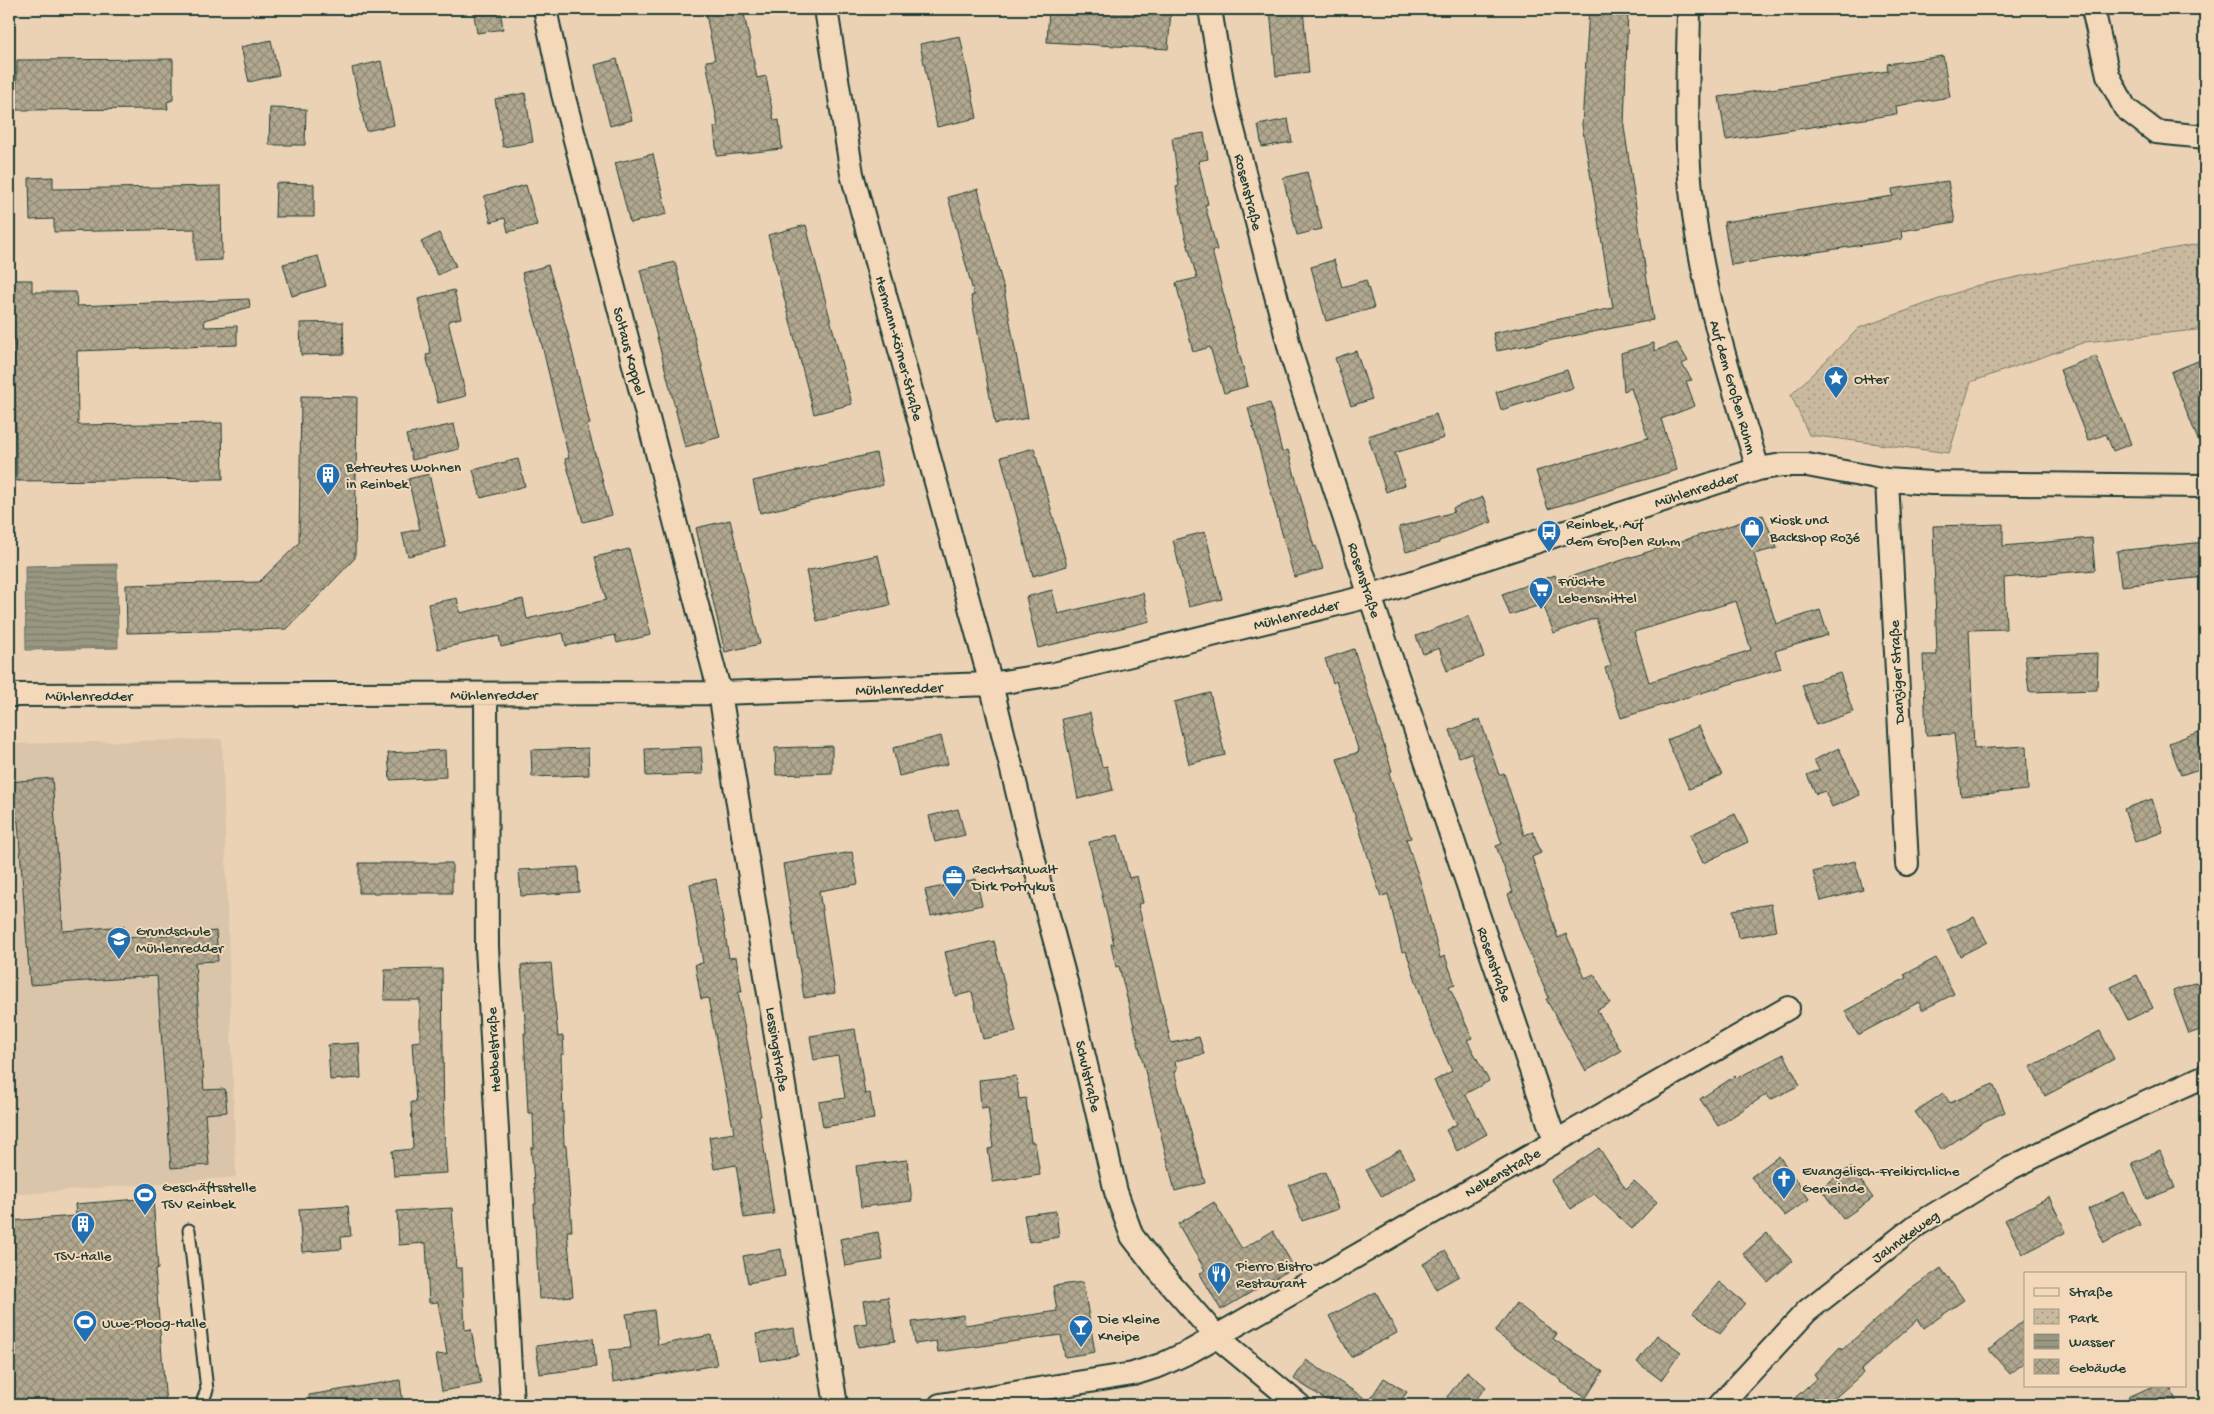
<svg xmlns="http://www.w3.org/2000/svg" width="2214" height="1414" viewBox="0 0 2214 1414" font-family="'Gochi Hand',sans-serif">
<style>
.built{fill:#dac5aa}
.park{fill:url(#park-dots);stroke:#747b6a}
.water{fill:url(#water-rules);stroke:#687363}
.building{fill:url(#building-cross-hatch);stroke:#1f3d34;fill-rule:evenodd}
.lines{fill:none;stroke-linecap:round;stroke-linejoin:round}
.lane-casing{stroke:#1f3d34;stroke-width:15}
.street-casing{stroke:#1f3d34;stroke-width:26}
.lane{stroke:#f3d8ba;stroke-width:11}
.street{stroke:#f3d8ba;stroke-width:22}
.labels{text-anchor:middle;stroke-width:4;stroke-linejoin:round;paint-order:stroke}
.street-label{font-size:15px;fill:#1f3d34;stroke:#f3d8ba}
.poi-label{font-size:15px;fill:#1f3d34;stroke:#f3d8ba;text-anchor:start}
</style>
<defs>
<pattern id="park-dots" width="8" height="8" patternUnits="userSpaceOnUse" patternTransform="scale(1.25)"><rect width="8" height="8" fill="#c9b99f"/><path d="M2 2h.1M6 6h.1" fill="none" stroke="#a39882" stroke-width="1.8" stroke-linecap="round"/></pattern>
<pattern id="water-rules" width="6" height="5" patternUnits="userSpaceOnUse" patternTransform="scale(1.25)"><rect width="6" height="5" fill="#999782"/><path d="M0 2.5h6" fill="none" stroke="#7c7c6b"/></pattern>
<pattern id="building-cross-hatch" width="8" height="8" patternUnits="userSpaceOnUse" patternTransform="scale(1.25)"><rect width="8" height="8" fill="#b2a890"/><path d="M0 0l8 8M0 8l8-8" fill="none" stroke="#908a76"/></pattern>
</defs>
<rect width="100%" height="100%" fill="#ebd2b5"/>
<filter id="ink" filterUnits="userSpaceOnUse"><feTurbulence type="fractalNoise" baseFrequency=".02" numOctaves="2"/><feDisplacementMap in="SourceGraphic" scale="10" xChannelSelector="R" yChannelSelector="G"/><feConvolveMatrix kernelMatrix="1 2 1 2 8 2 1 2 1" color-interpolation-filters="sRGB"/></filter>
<g filter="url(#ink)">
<path class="built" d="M222,739L236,1177L9,1195V744Z"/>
<path class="park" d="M2205,243V329L2085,342L1971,382L1949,453L1809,435L1791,395L1859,328L1975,286L2069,266Z"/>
<path class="water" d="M117,564L118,648L26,650L25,566Z"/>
<path class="building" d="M473,9H500L503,29L477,33Z
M705,9H743L757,78L766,76L774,121L779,120L782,149L717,156L714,127L718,126L706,61L715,60Z
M1049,9L1171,10L1168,49L1047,42Z
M1270,9H1303L1309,73L1276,76Z
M1589,9H1628L1624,127L1653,320L1497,351L1493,333L1613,308L1582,125Z
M960,36L977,118L937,127L920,44Z
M271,40L279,75L249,82L241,47Z
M1943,56L1950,97L1896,106L1897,114L1726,140L1719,97L1888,71L1887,64Z
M173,59V100L167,102L168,109L16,110L17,60Z
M617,59L632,120L610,126L595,65Z
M381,61L394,125L366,131L352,68Z
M525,93L533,142L503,147L495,99Z
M270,108L306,109L305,145H269Z
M1288,119L1292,142L1262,147L1258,125Z
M1204,133L1208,159L1198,161L1208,204L1205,205L1217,250L1212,251L1248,386L1224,393L1210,347L1193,352L1176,283L1197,278L1185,235L1176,187L1179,186L1172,138Z
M653,154L667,214L630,223L615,163Z
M1307,172L1322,229L1297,235L1283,178Z
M53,177V189L221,186L222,260L195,261V229L54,232V219L30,220L29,178Z
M1948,181L1955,222L1901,231L1902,239L1731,265L1724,222L1893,196L1892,189Z
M276,183L314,184V217H275Z
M526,185L537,225L508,232L505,218L491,222L484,196Z
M978,189L1004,290L1028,418L995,424L971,296L974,295L948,197Z
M806,225L852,404L814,414L768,235Z
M439,233L456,266L438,275L421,242Z
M318,256L326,286L292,296L283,264Z
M1334,260L1342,287L1366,280L1374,308L1326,321L1311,267Z
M675,262L720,437L685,447L640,270Z
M548,265L567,330L590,424L587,425L612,515L583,522L565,459L569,458L540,337L522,273Z
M12,280H32V292H76L77,306L249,299L250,307L204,320L205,327L237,326V345L77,351L78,425L222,423L223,479L17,481Z
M454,290L461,318L448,321L466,396L438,403L426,355L431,354L418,299Z
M343,322L344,354L301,355L300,323Z
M1654,343V351L1677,343L1688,361L1682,364L1692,380L1686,381L1695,406L1661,419L1677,470L1548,509L1536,471L1648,438L1631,388L1624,391L1621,353Z
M1356,351L1372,399L1351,406L1335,358Z
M2096,356L2131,444L2113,451L2106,434L2088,441L2060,370Z
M2205,358V454L2204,455L2171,372Z
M1567,370L1573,388L1501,410L1496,392Z
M301,396L357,397L355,558L287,629L127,633L126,585L259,582L299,543Z
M1270,403L1282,452L1288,450L1314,547L1316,546L1323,569L1294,577L1248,408Z
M1436,414L1444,438L1395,453L1405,485L1386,492L1368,436Z
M454,424L459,449L412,460L406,435Z
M1034,448L1067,566L1033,576L1001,457Z
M876,453L883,485L760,513L753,481Z
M518,459L525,486L481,498L473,470Z
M429,474L446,547L408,556L402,533L420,529L408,479Z
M1483,497L1492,522L1439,541V543L1406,552L1399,527L1454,512L1453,508Z
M1763,515L1777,548L1754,554L1776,624L1820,610L1828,635L1775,651L1781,668L1621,718L1605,668L1611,666L1596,618L1554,633L1543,604L1510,615L1502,594L1555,575L1557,581ZM1736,601L1751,650L1649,682L1634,632Z
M730,520L760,644L725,652L696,528Z
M2003,524V546L2092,538L2095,570L2004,578L2006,629L1969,630L1974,749L2026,746L2028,790L1961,796L1954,734L1926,735L1923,655H1937L1933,526Z
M1205,532L1222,599L1189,607L1173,540Z
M2205,542V577L2121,586L2117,551Z
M629,549L651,635L617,643L615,635L566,646L563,633L501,647L499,636L438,649L428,604L457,598L460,613L523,599L527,619L606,600L595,557Z
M878,555L890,605L817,621L806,571Z
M1052,590L1058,614L1143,593L1150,621L1038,648L1026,597Z
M1469,616L1484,657L1447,671L1439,648L1423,654L1416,636Z
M1354,649L1392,771L1389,773L1411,838L1406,839L1421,884L1440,958L1445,956L1455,984L1449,986L1472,1038L1467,1040L1489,1081L1465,1094L1487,1134L1457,1151L1446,1130L1457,1124L1434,1081L1452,1071L1429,1020L1406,951L1402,952L1388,894L1381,897L1337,759L1359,752L1336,681L1333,683L1325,659Z
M2098,653L2097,690L2029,692L2025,656Z
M1840,673L1853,712L1816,725L1802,685Z
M1210,693L1225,755L1189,764L1174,702Z
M1090,713L1102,767L1107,766L1113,790L1078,799L1062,719Z
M1480,719L1499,775L1504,773L1524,835L1533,832L1541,853L1532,857L1558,938L1566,934L1585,978L1594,974L1610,1003L1597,1010L1621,1051L1586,1071L1546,999L1549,998L1522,935L1508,894L1513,892L1496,846L1502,844L1471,753L1459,757L1450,730Z
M1699,726L1722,775L1689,789L1667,740Z
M2201,731L2205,743V767L2181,775L2169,743Z
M941,736L948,764L899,776L893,748Z
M832,746V773L776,775L775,748Z
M701,747L703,774L646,776L645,749Z
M588,748L589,775L532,777L531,750Z
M1839,748L1860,795L1832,807L1825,791L1816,794L1807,775L1819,770L1814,760Z
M445,750L446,777L390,780L388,753Z
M52,778L63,931L124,926L125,938L216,931L218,961L195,962L204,1090L225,1089L227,1112L205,1114L209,1165L171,1168L157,976L30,985L18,821L9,822V782Z
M2152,799L2163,832L2135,842L2124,809Z
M958,809L965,835L935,842L929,816Z
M1735,814L1748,842L1703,863L1690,835Z
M1118,835L1129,878L1137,876L1143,903L1138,904L1171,1043L1199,1037L1204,1054L1175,1061L1177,1071H1174L1205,1183L1175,1191L1119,966L1116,967L1111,944H1114L1089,842Z
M852,852L858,884L819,891L835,993L804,998L783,864Z
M1855,861L1863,890L1821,901L1813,872Z
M359,863H452V893H359Z
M578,867L579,892L521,896L519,870Z
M716,879L729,958L736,957L742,992H738L761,1116H759L774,1214L744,1218L736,1165L714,1169L709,1137L734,1133L708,998L701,999L695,964L703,963L690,884Z
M976,879L982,905L931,916L925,890Z
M1771,904L1776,931L1738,938L1733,910Z
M1974,917L1987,942L1960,956L1947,930Z
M994,941L1016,1032L983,1039L972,992L955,996L945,952Z
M1936,958L1954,994L1922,1010L1919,1002L1858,1035L1845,1011L1906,978L1904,975Z
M551,963L558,1037L563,1036L564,1054H561L564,1146L566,1145L572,1231H567L573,1296L539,1299L534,1204H536L531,1148H534L533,1113H528L524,1033H526L521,965Z
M442,969L444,1130L447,1173L394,1176L392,1151L413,1149L411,1102H416L412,1042L420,1041V1000H384L385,970Z
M2137,975L2153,1008L2128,1020L2111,987Z
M2200,981L2205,996V1028L2189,1034L2173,991Z
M855,1029L865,1094L870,1093L874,1119L823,1127L819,1102L845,1098L838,1056L814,1060L810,1036Z
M2100,1031L2114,1059L2045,1096L2030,1067Z
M359,1043L361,1078L330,1080L328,1045Z
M1784,1054L1800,1085L1770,1100L1767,1094L1718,1126L1700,1099L1735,1076L1737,1078Z
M1016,1076L1019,1099L1026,1098L1031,1142H1035L1040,1175L993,1182L988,1149L993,1148L988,1107L981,1108L979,1080Z
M1993,1084L2005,1112L1985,1121L1942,1150L1915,1112L1943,1093L1950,1103Z
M1599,1148L1626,1189L1634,1181L1657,1202L1632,1229L1594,1194L1571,1209L1551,1180Z
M1400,1150L1416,1177L1382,1197L1366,1170Z
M2160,1151L2175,1188L2147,1199L2132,1163Z
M1779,1156L1809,1199L1785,1216L1751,1177Z
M907,1160L912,1201L861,1207L856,1166Z
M1851,1167L1873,1198L1843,1219L1820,1188Z
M1325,1172L1338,1209L1302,1221L1289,1185Z
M2124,1192L2140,1225L2104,1243L2088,1209Z
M2049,1197L2066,1232L2023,1254L2005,1220Z
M153,1198L158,1269L155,1270L166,1405H9V1221L76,1216L75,1204Z
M1214,1202L1242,1249L1273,1231L1294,1267L1221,1310L1200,1274L1205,1270L1178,1224Z
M348,1206L351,1236L341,1237L342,1249L302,1252L299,1209Z
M452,1208L456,1268H462L465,1330L471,1329L481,1384L442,1391L436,1355L447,1354L438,1302L429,1303L426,1243L399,1245L397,1211Z
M1056,1211L1059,1237L1029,1242L1024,1215Z
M878,1232L883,1260L845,1266L840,1239Z
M1767,1233L1792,1261L1768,1282L1743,1254Z
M781,1249L785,1276L748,1283L743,1256Z
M1446,1251L1459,1276L1436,1289L1423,1264Z
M1941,1268L1964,1300L1924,1328L1918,1319L1861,1370L1863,1373L1827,1405H1787L1817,1378L1814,1374L1840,1347L1842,1350L1908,1291Z
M1083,1282L1095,1352L1065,1357L1061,1335L938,1352L936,1341L915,1344L912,1322L964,1315L965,1325L1057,1311L1053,1286Z
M1719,1282L1745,1303L1720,1334L1693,1313Z
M1376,1292L1397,1333L1351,1357L1329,1316Z
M888,1297L895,1341L858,1347L854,1325L867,1323L863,1301Z
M1516,1303L1557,1334L1553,1339L1603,1371L1586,1398L1561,1382L1562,1381L1495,1332Z
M654,1310L658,1345L711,1335L717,1365L613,1382L609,1350L631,1348L626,1314Z
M2025,1319V1362L2010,1374L1989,1350Z
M794,1328L798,1355L761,1361L756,1334Z
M1657,1335L1681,1352L1661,1380L1637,1362Z
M593,1338L596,1367L540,1374L536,1346Z
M1306,1360L1369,1401L1384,1378L1407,1392L1398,1405H1334L1294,1379Z
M1467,1371L1486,1387L1471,1405H1457L1447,1397Z
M400,1380L403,1405H310L309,1395Z
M2155,1385H2169L2178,1405H2111Z"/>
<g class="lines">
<defs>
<path id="lane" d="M189,1230L207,1390L201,1405"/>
<path id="street" d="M545,9L563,94L720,693L836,1405
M826,9L852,174L991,684L1041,889L1069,993L1116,1192L1132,1236L1159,1271L1216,1336L1299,1405
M1210,9L1225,99L1292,357L1370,596L1555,1141
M1689,9C1688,75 1684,141 1693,207C1704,296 1732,383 1758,469
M2093,9L2108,75L2125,108L2156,132L2205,137
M1887,480L1907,864
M486,694L487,947L512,1405
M9,695L720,693L991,684L1054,674L1370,596L1758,469L1782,465H1807L1887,480L1931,483L2205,486
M940,1405L1133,1374L1161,1365L1191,1351L1788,1008
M1720,1405L1807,1311L1917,1225L2011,1168L2106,1121L2205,1076"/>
</defs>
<use href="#lane" class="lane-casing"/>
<use href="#street" class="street-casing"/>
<use href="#lane" class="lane"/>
<use href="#street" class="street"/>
</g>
</g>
<defs>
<symbol id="sight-pin" viewBox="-11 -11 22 30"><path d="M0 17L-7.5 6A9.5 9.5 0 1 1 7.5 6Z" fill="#1f6fb2" stroke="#f3d8ba"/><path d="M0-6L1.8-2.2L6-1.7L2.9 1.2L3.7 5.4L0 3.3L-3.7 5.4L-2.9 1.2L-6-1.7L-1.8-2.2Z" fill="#fff"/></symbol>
<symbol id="building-pin" viewBox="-11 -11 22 30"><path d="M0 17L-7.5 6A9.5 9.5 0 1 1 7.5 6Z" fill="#1f6fb2" stroke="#f3d8ba"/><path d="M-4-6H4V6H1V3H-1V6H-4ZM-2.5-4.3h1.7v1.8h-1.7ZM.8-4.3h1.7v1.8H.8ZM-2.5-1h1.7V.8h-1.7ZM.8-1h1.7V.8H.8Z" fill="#fff"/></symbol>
<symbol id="shop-pin" viewBox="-11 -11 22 30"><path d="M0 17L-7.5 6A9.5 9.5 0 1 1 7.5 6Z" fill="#1f6fb2" stroke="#f3d8ba"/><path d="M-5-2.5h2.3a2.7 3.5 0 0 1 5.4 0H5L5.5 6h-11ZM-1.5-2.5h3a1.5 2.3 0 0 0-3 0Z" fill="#fff"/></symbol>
<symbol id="bus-pin" viewBox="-11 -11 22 30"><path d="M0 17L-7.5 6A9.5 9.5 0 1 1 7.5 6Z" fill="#1f6fb2" stroke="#f3d8ba"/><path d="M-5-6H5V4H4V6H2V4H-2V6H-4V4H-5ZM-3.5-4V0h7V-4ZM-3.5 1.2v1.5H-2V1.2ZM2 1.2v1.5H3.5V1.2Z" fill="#fff"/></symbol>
<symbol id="supermarket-pin" viewBox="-11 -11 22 30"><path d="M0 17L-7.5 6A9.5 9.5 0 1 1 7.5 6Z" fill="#1f6fb2" stroke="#f3d8ba"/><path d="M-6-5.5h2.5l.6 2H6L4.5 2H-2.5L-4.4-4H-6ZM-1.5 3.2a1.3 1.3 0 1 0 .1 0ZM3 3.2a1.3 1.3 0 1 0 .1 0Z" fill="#fff"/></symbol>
<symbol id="office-pin" viewBox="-11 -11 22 30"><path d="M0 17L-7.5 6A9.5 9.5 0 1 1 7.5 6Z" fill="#1f6fb2" stroke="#f3d8ba"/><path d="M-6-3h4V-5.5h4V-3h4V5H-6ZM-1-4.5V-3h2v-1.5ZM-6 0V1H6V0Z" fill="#fff"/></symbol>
<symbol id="school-pin" viewBox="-11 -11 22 30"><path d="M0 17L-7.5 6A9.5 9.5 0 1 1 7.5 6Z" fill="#1f6fb2" stroke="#f3d8ba"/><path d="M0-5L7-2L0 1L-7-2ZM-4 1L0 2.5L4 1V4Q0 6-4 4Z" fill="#fff"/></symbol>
<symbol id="church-pin" viewBox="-11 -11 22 30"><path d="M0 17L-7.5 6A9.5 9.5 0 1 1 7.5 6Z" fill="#1f6fb2" stroke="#f3d8ba"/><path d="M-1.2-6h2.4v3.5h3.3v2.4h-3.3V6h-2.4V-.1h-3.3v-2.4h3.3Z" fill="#fff"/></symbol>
<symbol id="stadium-pin" viewBox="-11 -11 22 30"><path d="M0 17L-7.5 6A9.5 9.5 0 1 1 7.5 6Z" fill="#1f6fb2" stroke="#f3d8ba"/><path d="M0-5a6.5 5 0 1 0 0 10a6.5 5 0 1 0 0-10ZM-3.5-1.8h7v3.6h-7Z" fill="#fff"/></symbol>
<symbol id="restaurant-pin" viewBox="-11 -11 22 30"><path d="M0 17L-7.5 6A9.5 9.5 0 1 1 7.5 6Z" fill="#1f6fb2" stroke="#f3d8ba"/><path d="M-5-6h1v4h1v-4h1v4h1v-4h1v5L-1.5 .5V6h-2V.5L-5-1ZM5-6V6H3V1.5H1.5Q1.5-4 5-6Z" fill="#fff"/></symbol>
<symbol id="bar-pin" viewBox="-11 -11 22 30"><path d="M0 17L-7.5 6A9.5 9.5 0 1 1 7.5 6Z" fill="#1f6fb2" stroke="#f3d8ba"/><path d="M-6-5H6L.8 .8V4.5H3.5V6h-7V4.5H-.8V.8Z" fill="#fff"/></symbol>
</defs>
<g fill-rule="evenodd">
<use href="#sight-pin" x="1822" y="364" width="28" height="38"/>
<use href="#building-pin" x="314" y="461" width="28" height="38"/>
<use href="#shop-pin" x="1738" y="514" width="28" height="38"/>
<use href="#bus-pin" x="1535" y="518" width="28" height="38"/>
<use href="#supermarket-pin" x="1527" y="575" width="28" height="38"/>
<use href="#office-pin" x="940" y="863" width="28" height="38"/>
<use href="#school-pin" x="105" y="925" width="28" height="38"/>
<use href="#church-pin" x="1770" y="1165" width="28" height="38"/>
<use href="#stadium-pin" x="131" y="1181" width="28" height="38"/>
<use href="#building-pin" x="69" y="1210" width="28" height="38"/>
<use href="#restaurant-pin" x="1205" y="1260" width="28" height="38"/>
<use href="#stadium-pin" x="71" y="1308" width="28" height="38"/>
<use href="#bar-pin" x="1067" y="1313" width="28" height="38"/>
</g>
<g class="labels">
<g class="street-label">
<text transform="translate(1249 192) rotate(76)" y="5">Rosenstraße</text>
<text transform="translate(900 348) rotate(75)" y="5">Hermann-Körner-Straße</text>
<text transform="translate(630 351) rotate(75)" y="5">Soltaus Koppel</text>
<text transform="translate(1734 387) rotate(74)" y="5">Auf dem Großen Ruhm</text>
<text transform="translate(1696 489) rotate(-18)" y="5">Mühlenredder</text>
<text transform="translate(1365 580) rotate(72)" y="5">Rosenstraße</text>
<text transform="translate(1296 614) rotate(-14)" y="5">Mühlenredder</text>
<text transform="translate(1896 672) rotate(-93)" y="5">Danziger Straße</text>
<text transform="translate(899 688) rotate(-2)" y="5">Mühlenredder</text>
<text x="494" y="699">Mühlenredder</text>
<text x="89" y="700">Mühlenredder</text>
<text transform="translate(1495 964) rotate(71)" y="5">Rosenstraße</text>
<text transform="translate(778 1049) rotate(81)" y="5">Lessingstraße</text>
<text transform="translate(493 1050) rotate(-93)" y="5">Hebbelstraße</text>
<text transform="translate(1089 1076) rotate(77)" y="5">Schulstraße</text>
<text transform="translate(1502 1172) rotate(-30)" y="5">Nelkenstraße</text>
<text transform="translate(1905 1236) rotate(-36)" y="5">Jahnckeweg</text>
</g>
<g class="poi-label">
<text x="1854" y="383">Otter</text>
<text x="346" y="471">Betreutes Wohnen<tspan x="346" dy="17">in Reinbek</tspan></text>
<text x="1770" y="524">Kiosk und<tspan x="1770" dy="17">Backshop Rozé</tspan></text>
<text x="1566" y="528">Reinbek, Auf<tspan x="1566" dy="17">dem Großen Ruhm</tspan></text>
<text x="1558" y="585">Früchte<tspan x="1558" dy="17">Lebensmittel</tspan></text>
<text x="972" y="873">Rechtsanwalt<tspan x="972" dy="17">Dirk Potrykus</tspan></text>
<text x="136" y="935">Grundschule<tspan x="136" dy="17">Mühlenredder</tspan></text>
<text x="1802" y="1175">Evangelisch-Freikirchliche<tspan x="1802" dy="17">Gemeinde</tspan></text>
<text x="162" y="1191">Geschäftsstelle<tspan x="162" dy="17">TSV Reinbek</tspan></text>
<text x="83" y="1260" text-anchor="middle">TSV-Halle</text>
<text x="1236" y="1270">Pierro Bistro<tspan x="1236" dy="17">Restaurant</tspan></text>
<text x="1098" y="1323">Die Kleine<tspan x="1098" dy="17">Kneipe</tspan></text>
<text x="102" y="1327">Uwe-Ploog-Halle</text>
</g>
</g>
<rect width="2214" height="1414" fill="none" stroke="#f3d8ba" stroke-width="30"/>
<rect x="15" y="15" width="2184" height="1384" fill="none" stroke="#1f3d34" stroke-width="2" filter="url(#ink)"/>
<rect x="2024" y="1272" width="162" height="115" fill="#f3d8ba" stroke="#9e9a84"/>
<rect x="2034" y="1288" width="25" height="8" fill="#f3d8ba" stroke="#9e9a84"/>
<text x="2069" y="1296" font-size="15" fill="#1f3d34">Straße</text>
<rect x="2034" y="1309" width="25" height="15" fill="url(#park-dots)" stroke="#9e9a84"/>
<text x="2069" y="1322" font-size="15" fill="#1f3d34">Park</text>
<rect x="2034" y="1334" width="25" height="15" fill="url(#water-rules)" stroke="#9e9a84"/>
<text x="2069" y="1346" font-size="15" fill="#1f3d34">Wasser</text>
<rect x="2034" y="1359" width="25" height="15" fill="url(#building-cross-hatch)" stroke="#9e9a84"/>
<text x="2069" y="1372" font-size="15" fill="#1f3d34">Gebäude</text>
</svg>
